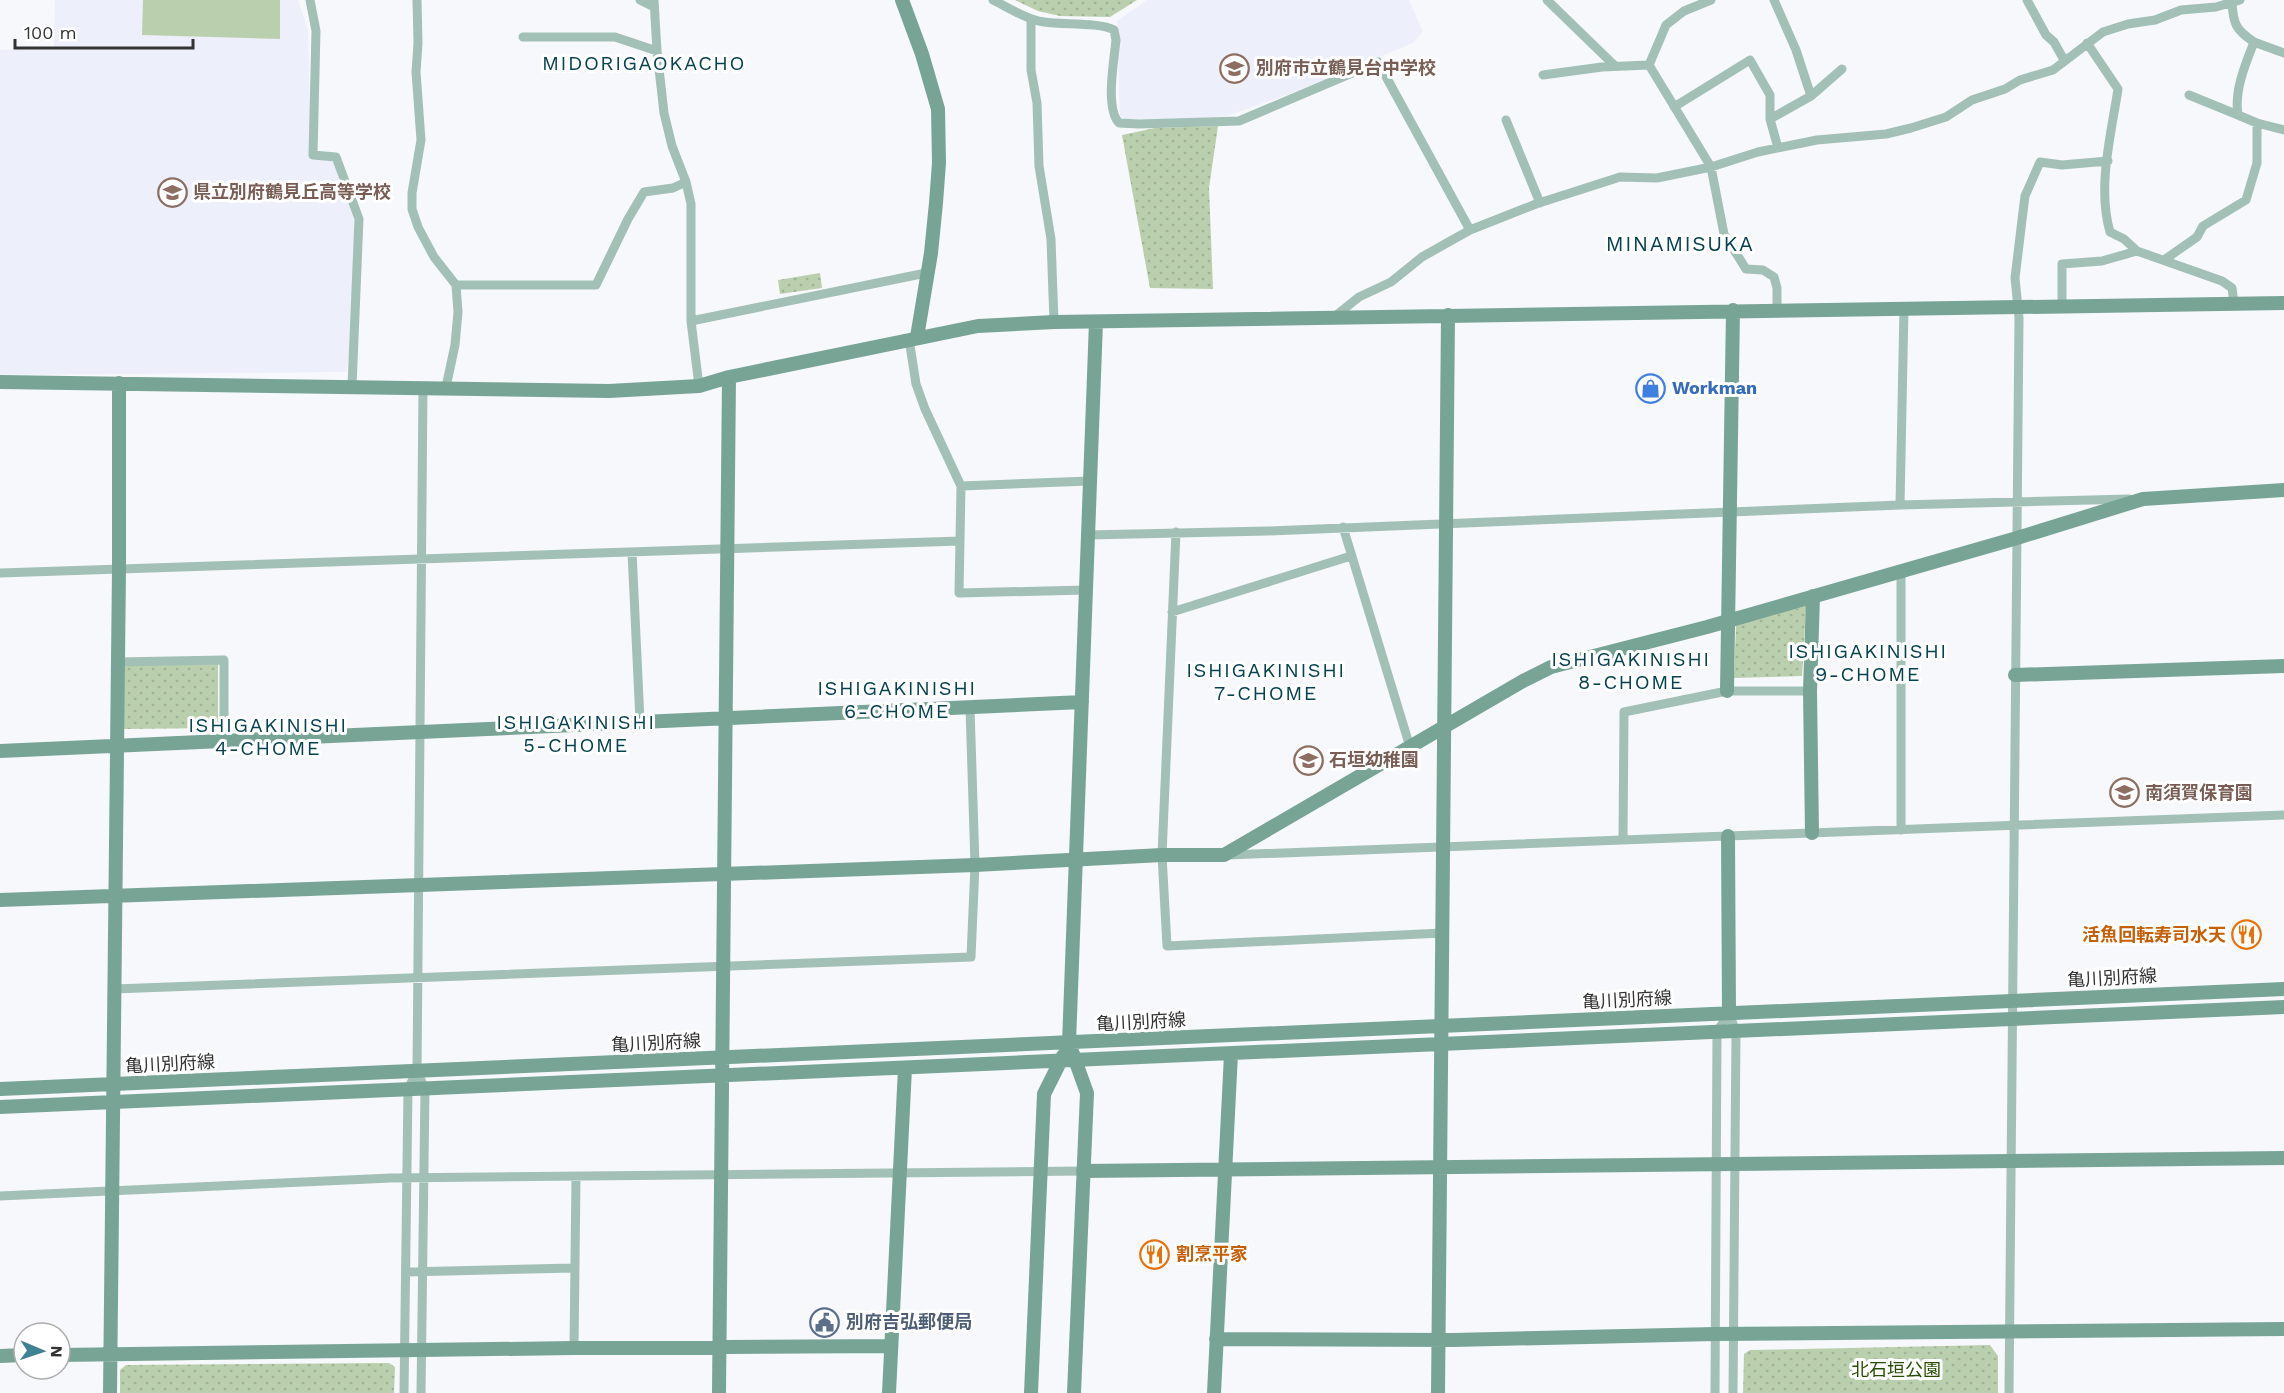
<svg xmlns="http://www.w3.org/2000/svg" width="2284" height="1393" viewBox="0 0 2284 1393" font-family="'Work Sans','Noto Sans JP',sans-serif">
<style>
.built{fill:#edeffa}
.green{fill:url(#green-dots)}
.pitch{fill:#bacfad}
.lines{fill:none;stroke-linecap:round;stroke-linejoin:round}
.street{stroke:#a2c0b5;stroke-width:9}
.secondary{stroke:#77a495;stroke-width:14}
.labels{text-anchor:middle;stroke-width:6;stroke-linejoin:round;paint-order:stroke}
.education-label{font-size:18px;font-weight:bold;fill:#785e54;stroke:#fff;text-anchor:start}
.shop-label{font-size:18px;font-weight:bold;fill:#366cbe;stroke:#fff;text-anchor:start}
.food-label{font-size:18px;font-weight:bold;fill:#c56008;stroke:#fff;text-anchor:end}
.street-label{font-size:18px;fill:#333334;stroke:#fff}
.service-label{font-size:18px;font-weight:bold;fill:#4e5e75;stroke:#fff;text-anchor:start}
.park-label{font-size:18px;fill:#284d00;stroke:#fff}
.neighbourhood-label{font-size:20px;letter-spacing:1.5px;fill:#074250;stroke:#fff}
.quarter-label{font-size:21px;letter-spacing:1.5px;fill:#074250;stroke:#fff}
</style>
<defs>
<pattern id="green-dots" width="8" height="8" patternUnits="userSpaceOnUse" patternTransform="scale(1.5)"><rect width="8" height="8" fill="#bacfad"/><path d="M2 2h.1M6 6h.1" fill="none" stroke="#a0b295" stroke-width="1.8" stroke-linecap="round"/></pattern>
</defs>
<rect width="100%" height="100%" fill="#f7f8fb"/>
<path class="built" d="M55,0H298L308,29L311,157L333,160L355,224L352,341L346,372L0,375V50L54,48Z
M1147,0H1409L1423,32L1413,43L1292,93L1226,116L1174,120H1120L1117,21Z"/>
<path class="green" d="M1015,0H1137L1110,17L1060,16L1038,11Z
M1218,126L1209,188L1213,289L1150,288L1122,135L1155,128Z
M820,273L822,288L780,294L778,280Z
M1806,606L1802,676L1734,678L1736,625Z
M218,664V728L123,729V665Z
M1990,1345L1998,1356V1393H1743L1744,1354L1750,1350Z
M389,1363L395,1367L394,1393H120V1370L126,1365Z"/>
<path class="pitch" d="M143,0H280V39L142,35Z"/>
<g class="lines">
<path class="street" d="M310,0L316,31L313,155L336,157L359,219L352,386
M417,0L418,43L416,72L421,140L412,193V209L418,227L434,257L456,285L458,312L455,345L446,387
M640,0L654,7
M654,0L657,51L664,113L672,146L686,182L691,204V321L699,386
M993,0C1009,8 1026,19 1044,22C1063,25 1099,22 1114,30L1116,40C1114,61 1105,108 1119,123L1139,124L1239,121L1378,62L1470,230
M1547,0L1615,66
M2027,0L2046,35L2054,42L2064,60
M2232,2C2233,24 2236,30 2254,42C2245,65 2234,91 2238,115L2257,123L2284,130
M1031,19V70L1037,103L1039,166L1051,239L1054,322
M523,37H615L657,51
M2254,42L2284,53
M2087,43L2118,89C2111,135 2097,187 2110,232L2124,239L2137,251L2222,281L2232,288L2234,303
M1649,65L1666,25L1684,11L1711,0
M1543,75L1602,67L1649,65L1711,167L1724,234L1746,269L1763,270L1774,277L1777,288V309
M2189,95L2238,115
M1811,96L1842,69
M1674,107L1750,60L1770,95V119L1778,148
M1770,119L1811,96L1796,50L1774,0
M1506,120L1540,203
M2164,260L2197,237L2203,226L2246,200L2257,163V123
M456,285H596L628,219L644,192L673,188L686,182
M2062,306V264L2102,261L2137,251
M1334,317L1359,297L1391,282L1422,257L1470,230L1536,204L1620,177L1657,178L1711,167L1758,152L1817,140L1886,134L1911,128L1946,117L1972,100L2005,89L2020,80L2053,70L2103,32L2128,24L2155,20L2181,10L2216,7L2240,0
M691,321L926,273
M909,339L916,384L925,409L961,486
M1900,505L1904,308
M1343,527L1410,747
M1176,532L1162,855L1167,946L1442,933
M1088,535L1268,531L1900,505L2129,499
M632,552L640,721
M1901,570V830
M0,573L960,541
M1086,590L959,593L961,486L1090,481
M1172,612L1351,556
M117,662L224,660V740
M1623,840L1624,712L1727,691H1810
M1228,855L2284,815
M114,989L971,957L975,865L970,708
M1729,1013L1736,1032L1733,1393
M0,1196L391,1178L1083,1171
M406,1272L574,1268
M574,1348L576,1177
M404,1393L408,1089L417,1071
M421,1393L425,1089L417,1071L423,387
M1715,1393L1717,1032L1729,1013
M2009,1393L2019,318L2015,278L2022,220L2025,196L2040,162L2062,165L2108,161"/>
<path class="secondary" d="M902,0L922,54L938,109L939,163L936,203L931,253L917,337
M0,382L609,391L699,386L729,377L978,326L1054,322L2284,303
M2015,675L2284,666
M1727,691L1733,310
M0,751L1082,702
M1812,833L1810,691L1813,596
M1728,836L1729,1013
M0,900L975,865L1162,855H1224L1523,681L1551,667L1707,627L2017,538L2143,499L2284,490
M0,1089L2284,989
M0,1107L2284,1007
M1083,1171L2284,1158
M1216,1339L1453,1340L1715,1334L2284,1329
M60,1355L574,1348L891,1346
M0,1356L24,1355
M110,1393L119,569V383
M719,1393L729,377
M889,1393L905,1068
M1031,1393L1044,1094L1063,1056
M1074,1393L1087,1093L1069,1043L1096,322
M1214,1393L1231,1054
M1438,1393L1448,315"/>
</g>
<defs>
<symbol id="school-ring" viewBox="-11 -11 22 22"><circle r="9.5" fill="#fff" stroke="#8d6e63" stroke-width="1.5"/><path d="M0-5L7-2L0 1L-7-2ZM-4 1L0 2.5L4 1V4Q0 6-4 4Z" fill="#8d6e63"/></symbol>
<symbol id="shop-ring" viewBox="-11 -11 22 22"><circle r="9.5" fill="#fff" stroke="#3f7fe0" stroke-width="1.5"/><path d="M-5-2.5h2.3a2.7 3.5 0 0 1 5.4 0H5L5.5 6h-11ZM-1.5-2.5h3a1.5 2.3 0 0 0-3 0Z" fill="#3f7fe0"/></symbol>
<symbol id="restaurant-ring" viewBox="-11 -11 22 22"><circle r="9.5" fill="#fff" stroke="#e8710a" stroke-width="1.5"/><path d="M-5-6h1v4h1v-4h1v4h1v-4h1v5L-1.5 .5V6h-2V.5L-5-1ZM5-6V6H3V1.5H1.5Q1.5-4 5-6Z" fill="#e8710a"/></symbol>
<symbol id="civic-ring" viewBox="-11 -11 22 22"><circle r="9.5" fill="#fff" stroke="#5c6f8a" stroke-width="1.5"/><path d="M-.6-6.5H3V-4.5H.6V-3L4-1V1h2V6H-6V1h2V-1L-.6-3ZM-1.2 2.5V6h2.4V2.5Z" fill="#5c6f8a"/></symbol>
</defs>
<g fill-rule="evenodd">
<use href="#school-ring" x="1218" y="52" width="33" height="33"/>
<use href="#school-ring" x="156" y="176" width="33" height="33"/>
<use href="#shop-ring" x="1634" y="372" width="33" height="33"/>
<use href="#school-ring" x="1292" y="744" width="33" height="33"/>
<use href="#school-ring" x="2108" y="776" width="33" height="33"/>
<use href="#restaurant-ring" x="2230" y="918" width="33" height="33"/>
<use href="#restaurant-ring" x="1138" y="1238" width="33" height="33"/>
<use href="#civic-ring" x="808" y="1306" width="33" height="33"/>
</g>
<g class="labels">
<g class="education-label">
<text x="1256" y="74">別府市立鶴見台中学校</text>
<text x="193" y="198">県立別府鶴見丘高等学校</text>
<text x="1329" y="766">石垣幼稚園</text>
<text x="2145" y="799">南須賀保育園</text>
</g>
<g class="shop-label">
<text x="1672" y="394">Workman</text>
</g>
<g class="food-label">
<text x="2226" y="941">活魚回転寿司水天</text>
<text x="1176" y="1260" text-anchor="start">割烹平家</text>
</g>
<g class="street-label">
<text transform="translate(2112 978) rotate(-3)" y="6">亀川別府線</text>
<text transform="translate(1627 1000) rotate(-3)" y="6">亀川別府線</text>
<text transform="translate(1141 1022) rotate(-3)" y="6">亀川別府線</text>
<text transform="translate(656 1043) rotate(-3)" y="6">亀川別府線</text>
<text transform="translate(170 1064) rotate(-3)" y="6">亀川別府線</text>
</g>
<g class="service-label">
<text x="846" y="1328">別府吉弘郵便局</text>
</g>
<g class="park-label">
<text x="1896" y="1376">北石垣公園</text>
</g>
<g class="neighbourhood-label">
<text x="644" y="70">MIDORIGAOKACHO</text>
<text x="1868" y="658">ISHIGAKINISHI<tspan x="1868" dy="23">9-CHOME</tspan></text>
<text x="1631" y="666">ISHIGAKINISHI<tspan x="1631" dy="23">8-CHOME</tspan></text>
<text x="1266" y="677">ISHIGAKINISHI<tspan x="1266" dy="23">7-CHOME</tspan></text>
<text x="897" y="695">ISHIGAKINISHI<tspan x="897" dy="23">6-CHOME</tspan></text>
<text x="576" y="729">ISHIGAKINISHI<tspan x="576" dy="23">5-CHOME</tspan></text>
<text x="268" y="732">ISHIGAKINISHI<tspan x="268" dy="23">4-CHOME</tspan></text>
</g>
<g class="quarter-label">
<text x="1680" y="251">MINAMISUKA</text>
</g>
</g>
<g transform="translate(42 1351) rotate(92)"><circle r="28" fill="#ffffff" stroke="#adadae" stroke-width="1.5"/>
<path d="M0-4.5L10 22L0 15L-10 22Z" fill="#408193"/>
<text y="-9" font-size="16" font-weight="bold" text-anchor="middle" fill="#333334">N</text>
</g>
<path d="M15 39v9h178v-9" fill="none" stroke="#333334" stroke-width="3"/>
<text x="24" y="39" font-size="18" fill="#333334" stroke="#ffffff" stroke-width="4.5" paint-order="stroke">100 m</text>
</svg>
